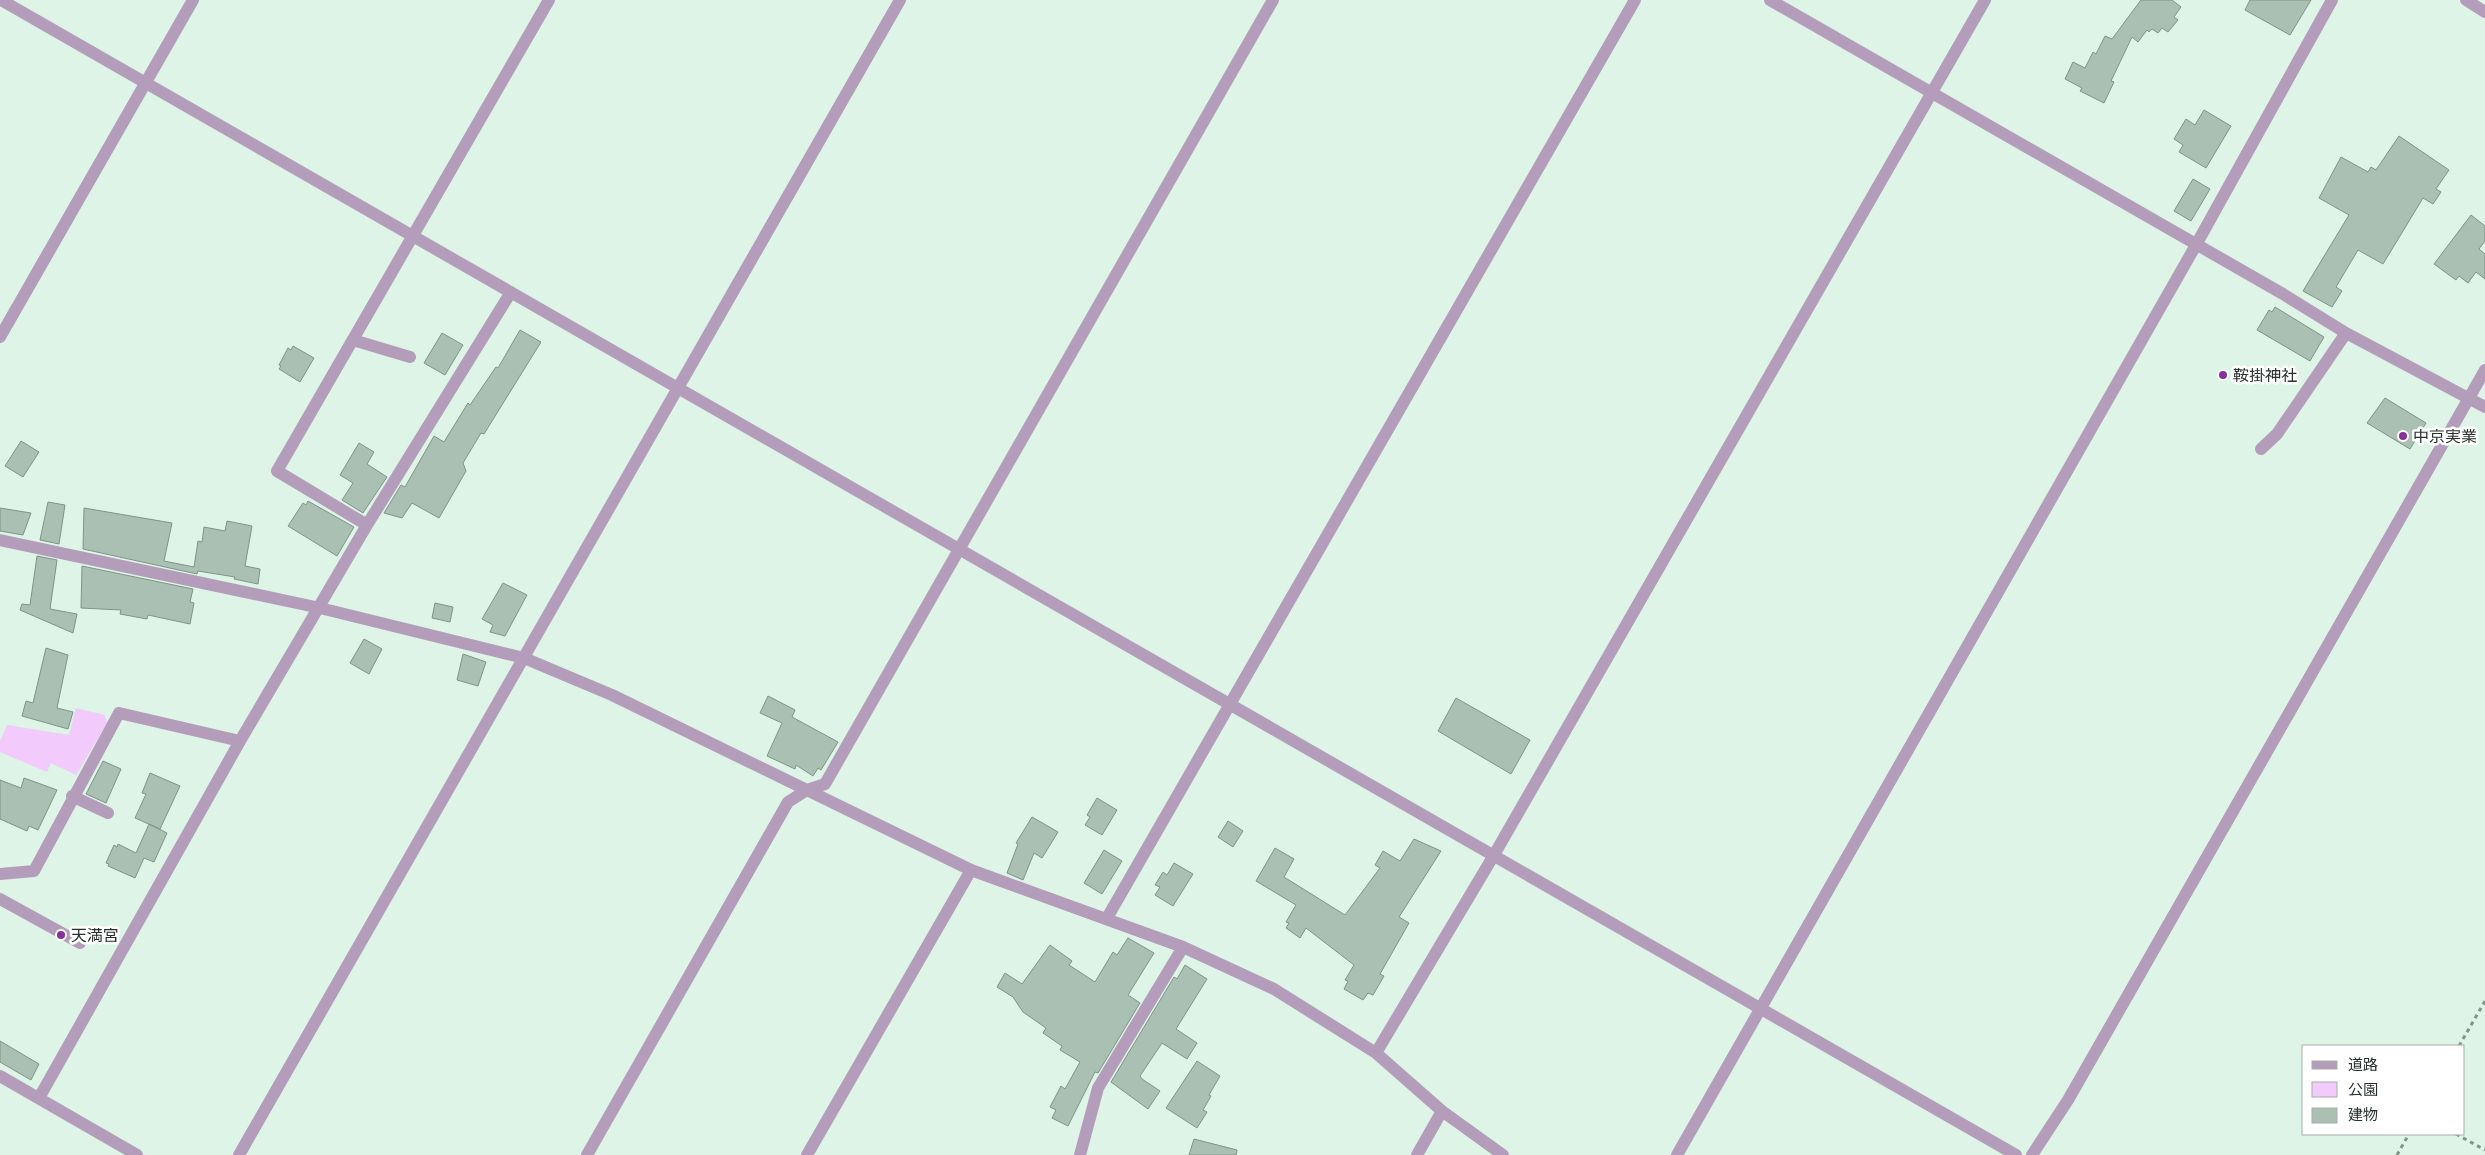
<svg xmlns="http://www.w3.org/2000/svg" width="2485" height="1155" viewBox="0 0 2485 1155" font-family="'Crimson Pro','Noto Sans JP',serif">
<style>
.green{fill:#f2cafc}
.building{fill:#a9c0b3;stroke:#7e9488}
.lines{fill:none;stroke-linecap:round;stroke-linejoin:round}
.path{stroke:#84948b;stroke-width:3;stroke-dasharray:4 4;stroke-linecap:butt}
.minor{stroke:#b49dba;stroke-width:12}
.poi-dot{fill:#88309d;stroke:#fff;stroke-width:2}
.labels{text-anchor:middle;stroke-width:5;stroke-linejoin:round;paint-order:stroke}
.poi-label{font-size:16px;fill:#28312c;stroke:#fff;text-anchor:start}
</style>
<rect width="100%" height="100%" fill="#ddf4e7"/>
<path class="green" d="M76,708L105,715L107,723L76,775L51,763L47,772L0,752V741L7,725L69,735Z"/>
<path class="building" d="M2141,0H2172L2181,7L2174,17L2178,20L2168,32L2162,28L2158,33L2152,29L2149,32L2147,30L2138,42L2132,37L2111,81L2114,82L2104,103L2080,91L2082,88L2065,79L2073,62L2085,68L2093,52L2096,54L2105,36L2112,39Z
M2250,0H2311L2290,35L2245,10Z
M2204,110L2231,126L2206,168L2179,152L2183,145L2174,139L2186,119L2195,125Z
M2399,136L2449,170L2436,189L2441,192L2433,204L2423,198L2383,264L2358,250L2336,287L2342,291L2332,307L2303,291L2349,215L2319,198L2341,157L2368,172L2371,167L2376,170Z
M2193,179L2210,189L2191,221L2174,211Z
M2471,215L2485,226V241L2479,249L2485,254V279L2476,272L2468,283L2459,276L2456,280L2434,264Z
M2275,307L2324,337L2310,361L2257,330L2269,310L2272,312Z
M520,330L541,342L484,434L481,433L463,463L466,471L439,518L412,503L402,518L384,513L401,485L405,487L434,436L444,442L468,403L470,405L496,367L498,368Z
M442,333L463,345L445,375L424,363Z
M293,346L314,358L300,382L279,369L281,366L279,365L288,348L291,350Z
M2385,398L2426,423L2410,449L2367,423Z
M21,441L39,452L23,477L5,466Z
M359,443L374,452L367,464L387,477L363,513L342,500L353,483L340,475Z
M308,501L354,527L337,556L288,526L303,503L306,505Z
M48,502L65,505L59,544L40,540Z
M0,508L31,513L23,535L0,531Z
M84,508L172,523L164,561L194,567L198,541L202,542L204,527L225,531L227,521L252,526L245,566L260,569L258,584L234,579L235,577L198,571L197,574L83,549Z
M37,556L57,560L50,609L77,614L73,633L20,610L22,604L30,605Z
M82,566L193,589L190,602L194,603L190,624L148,615L147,619L120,614L121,610L81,608Z
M503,583L527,595L505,636L490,632L493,625L482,619Z
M435,603L453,607L450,622L432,618Z
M364,639L382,649L369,674L350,663Z
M46,648L68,655L57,708L73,712L68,729L22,716L26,701L33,703Z
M463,654L486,662L478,686L457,680Z
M768,696L795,710L792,717L838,742L821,770L818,768L813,776L796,765L795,769L767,756L782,723L760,713Z
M1456,698L1530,740L1511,774L1438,731Z
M103,761L121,769L106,803L86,794Z
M150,773L180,786L160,829L135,818L146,794L142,793Z
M24,778L57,790L38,830L29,826L27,831L0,819V780L21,788Z
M1097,798L1117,810L1102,835L1085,825L1090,817L1087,815Z
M1032,817L1058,832L1042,858L1034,853L1023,880L1007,873L1018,844L1016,843Z
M1228,821L1243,831L1233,847L1218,837Z
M149,824L167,833L154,862L144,858L135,878L108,866L109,864L106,863L114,845L117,847L118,844L136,853Z
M1414,839L1441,851L1399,917L1409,923L1380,974L1384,976L1373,995L1368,993L1363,1000L1344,989L1348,981L1345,980L1354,965L1306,928L1300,938L1286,928L1289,923L1286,922L1296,905L1256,881L1275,848L1294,859L1284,877L1345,915L1380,868L1375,865L1383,851L1400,861Z
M1104,850L1122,861L1102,894L1084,883Z
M1174,863L1193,874L1173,906L1155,895L1160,887L1155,885L1163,872L1167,875Z
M1128,938L1154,953L1128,995L1140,1003L1098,1073L1095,1072L1068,1126L1052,1118L1056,1110L1050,1107L1061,1086L1065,1089L1080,1062L1060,1050L1062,1046L1043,1033L1046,1028L1023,1012L1013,997L997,987L1005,973L1022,984L1050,945L1072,961L1069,965L1095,982L1113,952L1117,955Z
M1185,965L1207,979L1176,1029L1197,1043L1187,1059L1162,1043L1140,1076L1142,1079L1160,1091L1148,1109L1111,1082L1174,977L1177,979Z
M0,1041L39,1064L31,1080L0,1062Z
M1197,1061L1220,1076L1209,1095L1211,1096L1203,1110L1207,1112L1197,1128L1166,1108Z
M1194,1139L1237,1150L1236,1155H1189Z"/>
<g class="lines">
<path class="path" d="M2459,1046L2485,1001
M2456,1134L2485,1150
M2397,1155L2409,1134"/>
<path class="minor" d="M1,0L2016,1155
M1770,0L2283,294L2346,333L2485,407
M2466,0L2485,12
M0,337L193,0
M353,340L410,357
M2261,449L2277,434L2346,333
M367,525L277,471L549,0
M0,540L320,608L524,658L612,695L971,870L1183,947L1274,989L1376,1053L1442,1111L1503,1155
M72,796L108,813
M0,874L34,871L119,713L240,741
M0,899L80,943
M1107,918L1635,0
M1376,1053L1494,855L1985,0
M0,1076L137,1155
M39,1098L240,741L367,525L511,292
M239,1155L900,0
M587,1155L788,802L807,790L825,784L1273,0
M807,1155L971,870
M1080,1155L1098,1088L1183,947
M1417,1155L1442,1111
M1677,1155L2196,245L2332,0
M2032,1155L2068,1100L2485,370"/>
</g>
<g class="poi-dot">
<circle cx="2223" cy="375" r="5"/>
<circle cx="2403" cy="436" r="5"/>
<circle cx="61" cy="935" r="5"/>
</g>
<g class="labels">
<g class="poi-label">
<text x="2233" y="381">鞍掛神社</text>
<text x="2413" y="442">中京実業</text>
<text x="71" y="941">天満宮</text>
</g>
</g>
<rect x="2302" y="1045" width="162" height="90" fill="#ffffff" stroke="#a9adab"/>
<rect x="2312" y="1061" width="25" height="8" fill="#b49dba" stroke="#a9adab"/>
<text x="2348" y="1070" font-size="15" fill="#28312c">道路</text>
<rect x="2312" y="1082" width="25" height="15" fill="#f2cafc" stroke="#a9adab"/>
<text x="2348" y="1095" font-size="15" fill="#28312c">公園</text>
<rect x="2312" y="1108" width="25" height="15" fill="#a9c0b3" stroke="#a9adab"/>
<text x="2348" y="1120" font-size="15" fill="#28312c">建物</text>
</svg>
